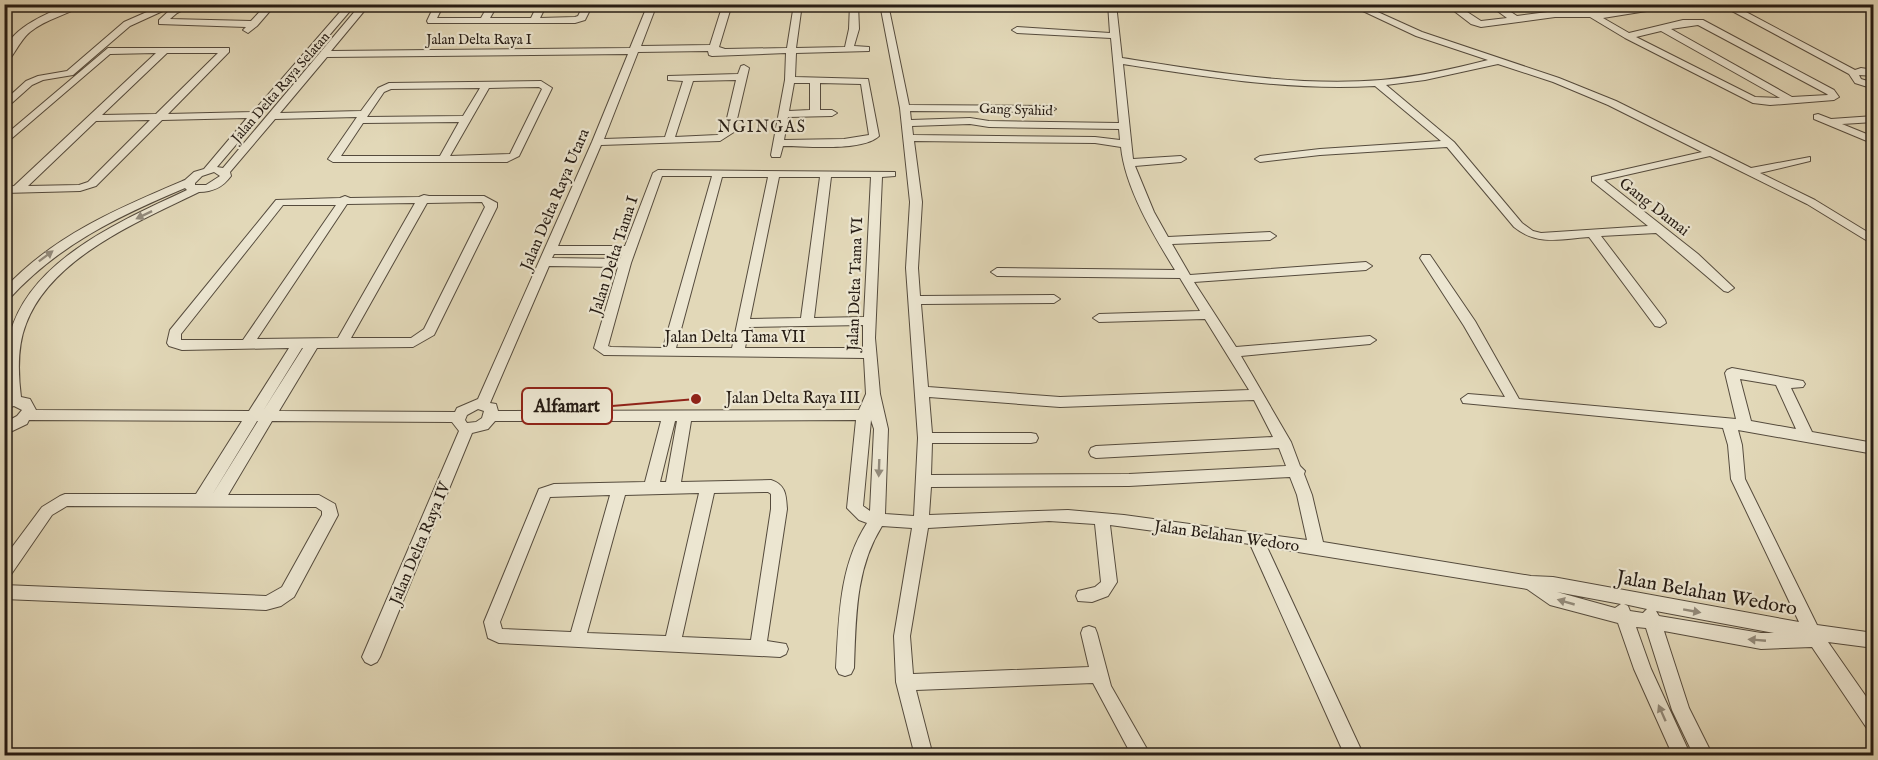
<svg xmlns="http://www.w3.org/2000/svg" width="1878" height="760" viewBox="0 0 1878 760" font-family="'IM FELL English',serif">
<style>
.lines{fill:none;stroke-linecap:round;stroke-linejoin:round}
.minor-casing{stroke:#554b3d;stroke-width:2}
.minor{fill:#ece6d1;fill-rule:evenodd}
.oneway{fill:#938b7c}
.labels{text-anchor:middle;stroke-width:4.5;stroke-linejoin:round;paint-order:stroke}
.far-street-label{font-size:14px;fill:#261c14;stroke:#ece6d1}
.far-quarter-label{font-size:16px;letter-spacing:1.5px;fill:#261c14;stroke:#ece6d1}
.street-label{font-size:16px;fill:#261c14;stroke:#ece6d1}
.near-street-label{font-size:20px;fill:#261c14;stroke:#ece6d1}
.leader{fill:none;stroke:#8f2418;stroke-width:2}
.callout-dot{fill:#8f2418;stroke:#ece6d1;stroke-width:2}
.callout{fill:#ece6d1;stroke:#8f2418;stroke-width:2}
.callout-label{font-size:18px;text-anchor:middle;font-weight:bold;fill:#261c14}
</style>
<rect width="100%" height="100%" fill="#e2d8b8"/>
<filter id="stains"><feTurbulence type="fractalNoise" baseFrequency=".00333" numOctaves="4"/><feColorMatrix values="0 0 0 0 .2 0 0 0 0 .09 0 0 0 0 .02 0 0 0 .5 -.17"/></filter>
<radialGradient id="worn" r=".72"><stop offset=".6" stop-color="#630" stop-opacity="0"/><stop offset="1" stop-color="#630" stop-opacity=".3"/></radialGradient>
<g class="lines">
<defs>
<path id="minor" d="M71,4H85C68,15 47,18 30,32C19,41 12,60 4,65C4,60 4,54 5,50C12,27 50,12 71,4Z
M165,4H178L130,26L73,75L43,80L32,85L4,110V101L26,81L38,76L67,71L124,22Z
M182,4H194L177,13L170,19L251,21L267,4H276L257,26L248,33L243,30L246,27L159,24V20L171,9Z
M347,4H356L217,167L223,168L361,4H370L331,51L630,48L648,4H657L641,46L710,45L723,4H732L719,47L725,49L787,48L794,4H802L796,48L845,47L849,29L850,4H858L859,29L854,46L869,47V51L796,53L795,77L868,79L879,136C862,152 806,146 783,146L780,157H772L771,155L785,80L786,53L712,56L709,55L708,51L638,52L604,139L665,137L683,81L668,80V76L738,74L741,66L744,65L749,68L734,132L720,141L601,145L558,246H625L653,173L658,170L895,172V176L882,177L875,338L880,394L888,429L885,514L914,516L918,438L906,268L910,202L900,108L880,4H888L909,105L1051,106L1056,109L1051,112L910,111L911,120L970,118L989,121L1119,123L1111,38L1017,33L1012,30L1017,27L1110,33L1108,4H1116L1122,58C1208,71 1293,87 1381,80C1417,77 1453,69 1488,60L1416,36L1348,4H1360L1422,32L1559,78L1616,101L1751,168L1810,157V161L1760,173L1815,200L1874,236V245L1807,204L1710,156L1604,180L1698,254L1734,288L1728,292L1724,291L1656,233L1601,236L1665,320L1666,323L1660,327L1655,326L1589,237C1562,239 1537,246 1514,227L1447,147L1320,155L1260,162L1255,159L1260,156L1320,149L1441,141L1375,86C1290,91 1207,77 1123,64L1133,159L1181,156L1186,159L1181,162L1135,166L1154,212L1168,237L1270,232L1276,236L1270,240L1172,244L1190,275L1366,262L1372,266L1366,270L1194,282L1236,347L1370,336L1376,340L1370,344L1241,356L1291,442L1300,466L1305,471L1304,474L1312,495L1323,542L1531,576L1553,577L1799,622L1731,479L1728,445L1723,428L1463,403L1461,399L1468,394L1505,397L1464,326L1420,258L1422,255H1430L1475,321L1519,399L1736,419L1725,373L1727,370L1732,368L1803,381L1805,384L1803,387L1791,388L1812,432L1874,443V454L1738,430L1742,445L1745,479L1817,625L1874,633V648L1828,642L1874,708V732L1868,730L1812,647L1761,649L1664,631L1689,708L1713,756H1694L1672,710L1646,628L1636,627L1651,669L1691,756H1673L1634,669L1618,623L1550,605L1527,589L1267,547L1364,756H1345L1250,544L1110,525L1117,582L1108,596L1092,602L1078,601L1076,596L1078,591L1095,587L1101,582L1095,524L1049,521L928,528L910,636L913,674L1089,667L1081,633L1083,628L1089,626L1095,628L1097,633L1111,686L1151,756H1132L1093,683L916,690L933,756H915L896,682L894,636L912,528L882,526C855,569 856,619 854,668L851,674L845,676L839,674L836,668C839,618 839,566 867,523L859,520L847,508L856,420L691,421L681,482L771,480C786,485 786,495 787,509L767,641L786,644L788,649L786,654L780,657L499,643L488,638L484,622L539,489L554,484L645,482L661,421H495L488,429L472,433L380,657L377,662L371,665L365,662L362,657L459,431L452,422L272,421L228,495H319L335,504L338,515L294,597L281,606L266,610L4,599V585L266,596L282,587L322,515V511L316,507L67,506L52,515L10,576L4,578V558L42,507L60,496L65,494H196L242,421L29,420L27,424L4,435V423L17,416L22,410L14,406L4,409V399L7,398C5,377 4,355 10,334C30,259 123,220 187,190L185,188C117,217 59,244 8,300L4,301V289C54,235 119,208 185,180L194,172L204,169L247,118L162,120L96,186L80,191L4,193V187L14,186L156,53L110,54L4,145V136L108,48H229V52L168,114L253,112ZM167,53H218L156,114L102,115ZM628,54L592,142L478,399L457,408L455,412L279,411L317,348L413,347L434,335L497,207V203L484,196H429L424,195L419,197L350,198L345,196L340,198L276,200L170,330L167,343L169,346L182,350L289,348L249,411L36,410L30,399L21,397C18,373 17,347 26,324C51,257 140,221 199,192C213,192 223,187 231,176L230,172L275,119L357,117L328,159L333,162H507L519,156L552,88L541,81L389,83L378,88L361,111L280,113L327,57ZM1498,64L1553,82L1608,105L1702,152L1592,177V181L1648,226L1541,233L1533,231L1522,223L1454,142L1386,85L1425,80ZM736,80L724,131L717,135L675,137L693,81ZM794,83H810V110L789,111ZM820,83L861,84L869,135L844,139L784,140L788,117L832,116L837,113L832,110H820ZM539,87L542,89L510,154L450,156L489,88ZM480,88L463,116L367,117L384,92L391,89ZM150,120L88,182L79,185L28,186L96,121ZM459,122L440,156H341L363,123ZM970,124L989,127L1119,129L1120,140L1095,137L913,135L912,126ZM914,141L1095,143L1121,147C1125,188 1154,236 1175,270L997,268L991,272L997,276L1180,278L1200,311L1099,314L1093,318L1099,322L1205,319L1249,390L1060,397L928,387L921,304L1054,303L1060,299L1054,295L920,296L918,268L922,202ZM214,172L220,176L206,185H195V183L202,176ZM662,176H712L663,348L611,347L608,346L631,263ZM722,177H768L732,348H676ZM779,177H820L801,318L750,319ZM831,177H871L864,317L814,318ZM482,202L485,207L424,329L411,338H351L427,203ZM415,203L338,338L257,339L347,204ZM283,205H336L243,340H181V334ZM554,254H622L620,259L552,258ZM549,266L618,267L594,348L604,355L864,358L866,394L859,410L498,411L496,404L490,403ZM863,325V348H745L749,327ZM302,348H303L263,411ZM1740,379L1776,385L1796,429L1751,421ZM929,397L1060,407L1254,400L1273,437L1096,446L1091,448L1089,452L1091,456L1096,458L1279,448L1286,466L1129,474L931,475L932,443H1031L1036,442L1038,438L1036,434L1031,433H932ZM478,409L484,411L482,418L476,422L467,423L465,420L467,415ZM871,420L874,429L870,511L863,506ZM257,421H258L212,495ZM675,421H677L666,482H660ZM1290,477L1297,495L1307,540L1124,515L1068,510L929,515L931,487L1129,486ZM768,492L771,494V509L751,640L682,637L714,493ZM699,493L666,636L587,633L625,495ZM610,495L571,632L502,629L500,622L550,497ZM1557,592L1621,604L1615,608ZM1624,604L1647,609L1643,613L1630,611L1628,606ZM1656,611L1774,633H1761L1659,616Z
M435,4H444L437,18H481L489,4H498L490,18H531L538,4H547L540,18L575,17L578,16L584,4H593L585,20L575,23H428L427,21Z
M1445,4H1455L1481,21L1507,18L1488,4H1499L1517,16L1555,11L1608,12L1664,4H1690L1603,18L1629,33L1683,20H1703L1834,90L1839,97L1834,100L1770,105L1753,103L1625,38L1590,17H1555L1481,27L1471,24ZM1698,25L1827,94L1828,95L1792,97L1671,29ZM1661,31L1780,98L1755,97L1636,37Z
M1719,4H1731L1855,70L1861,68L1874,70V76L1859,75L1861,79L1874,83V89L1855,83L1849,74Z
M1818,114L1831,119L1874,116V122L1842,124L1874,137V144L1814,119V115Z"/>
</defs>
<use href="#minor" class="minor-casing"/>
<use href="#minor" class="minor"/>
</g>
<defs><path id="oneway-solid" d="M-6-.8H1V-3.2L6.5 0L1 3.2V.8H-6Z" transform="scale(1.5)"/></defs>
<g class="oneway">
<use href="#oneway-solid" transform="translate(144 215) rotate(154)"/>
<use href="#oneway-solid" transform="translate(46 256) rotate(-37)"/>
<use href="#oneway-solid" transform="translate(879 468) rotate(92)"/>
<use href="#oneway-solid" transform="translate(1566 602) rotate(-164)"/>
<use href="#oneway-solid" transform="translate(1692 611) rotate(10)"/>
<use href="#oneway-solid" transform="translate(1757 640) rotate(-175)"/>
<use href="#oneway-solid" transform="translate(1662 713) rotate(-114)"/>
</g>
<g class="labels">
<g class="far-street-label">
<text x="479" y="44">Jalan Delta Raya I</text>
<text transform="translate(280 87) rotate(-49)" y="5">Jalan Delta Raya Selatan</text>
<text transform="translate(1016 109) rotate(2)" y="5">Gang Syahid</text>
</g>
<g class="far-quarter-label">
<text x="762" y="132">NGINGAS</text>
</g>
<g class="street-label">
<text transform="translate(554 199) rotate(-67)" y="6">Jalan Delta Raya Utara</text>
<text transform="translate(1655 206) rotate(38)" y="6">Gang Damai</text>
<text transform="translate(613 255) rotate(-72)" y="6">Jalan Delta Tama I</text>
<text transform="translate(854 284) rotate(-88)" y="6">Jalan Delta Tama VI</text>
<text x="735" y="342">Jalan Delta Tama VII</text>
<text x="793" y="403">Jalan Delta Raya III</text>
<text transform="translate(1227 535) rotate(8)" y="6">Jalan Belahan Wedoro</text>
<text transform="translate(419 543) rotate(-67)" y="6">Jalan Delta Raya IV</text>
</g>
<g class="near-street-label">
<text transform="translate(1707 592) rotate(10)" y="7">Jalan Belahan Wedoro</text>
</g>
</g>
<path class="leader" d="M696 399L612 406"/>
<circle class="callout-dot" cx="696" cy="399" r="6"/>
<rect class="callout" x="522" y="388" width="90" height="36" rx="6"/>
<g class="callout-label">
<text x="567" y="412">Alfamart</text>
</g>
<rect width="1878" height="760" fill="none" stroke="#e2d8b8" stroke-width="24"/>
<rect x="6" y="6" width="1866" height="748" fill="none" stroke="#261c14" stroke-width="3"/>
<rect x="12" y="12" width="1854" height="736" fill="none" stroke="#261c14" stroke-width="1.5"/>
<rect width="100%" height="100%" filter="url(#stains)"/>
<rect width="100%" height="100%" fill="url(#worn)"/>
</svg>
